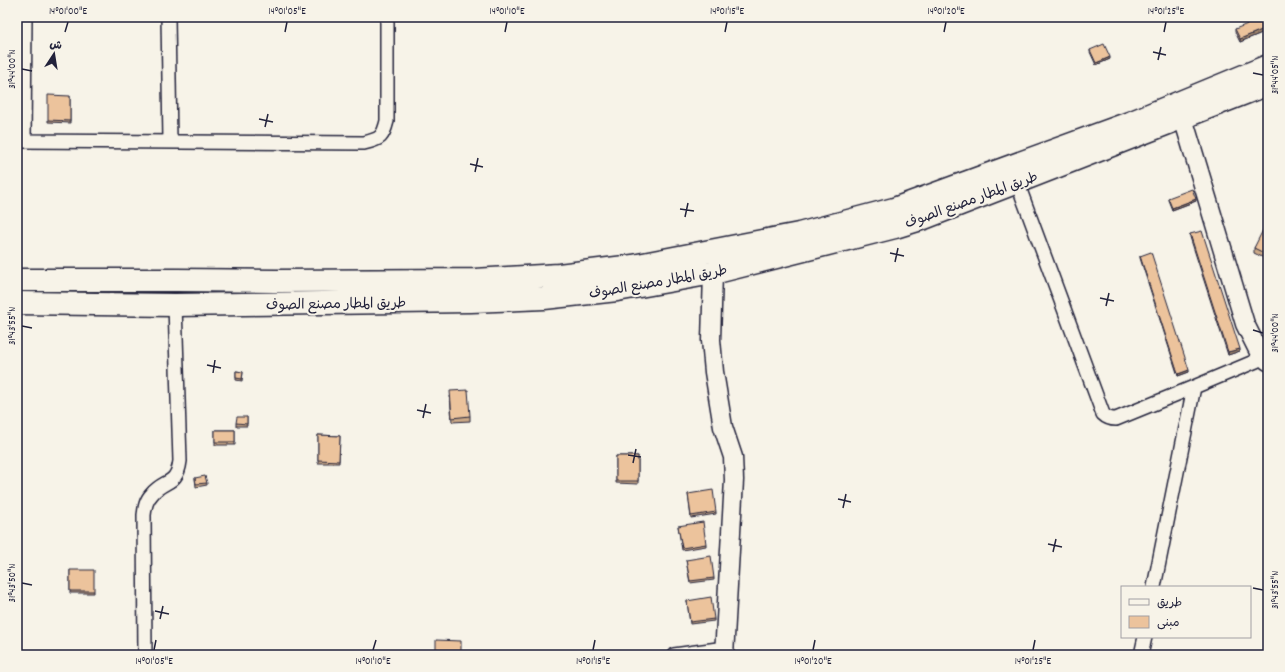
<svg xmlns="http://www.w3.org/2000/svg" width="1285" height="672" viewBox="0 0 1285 672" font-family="Dekko,'Playpen Sans Arabic',sans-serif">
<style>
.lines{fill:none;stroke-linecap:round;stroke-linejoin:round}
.street-casing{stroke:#22223b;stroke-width:16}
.secondary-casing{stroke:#22223b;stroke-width:21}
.highway-casing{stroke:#22223b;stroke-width:25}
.street{stroke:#f7f3e8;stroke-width:13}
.secondary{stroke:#f7f3e8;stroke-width:18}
.highway{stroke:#f7f3e8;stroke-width:22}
.wall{fill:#cba886;stroke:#22223b}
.shaded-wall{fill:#a5886d;stroke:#22223b}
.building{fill:#ecc39c;stroke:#22223b}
.ticks{fill:none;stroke:#22223b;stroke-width:1.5}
.labels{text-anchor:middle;stroke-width:4;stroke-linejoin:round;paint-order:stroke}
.street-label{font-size:14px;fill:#22223b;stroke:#f7f3e8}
.neatline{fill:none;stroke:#22223b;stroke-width:1.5}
.ticks-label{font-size:10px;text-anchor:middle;fill:#22223b}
</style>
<rect width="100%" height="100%" fill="#f7f3e8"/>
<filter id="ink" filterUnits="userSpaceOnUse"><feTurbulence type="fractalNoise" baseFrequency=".025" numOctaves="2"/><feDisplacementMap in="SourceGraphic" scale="8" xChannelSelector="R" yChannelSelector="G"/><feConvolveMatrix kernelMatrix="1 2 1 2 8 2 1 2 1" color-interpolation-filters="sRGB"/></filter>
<g filter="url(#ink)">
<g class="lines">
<defs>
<path id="street" d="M168,17L170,141
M17,141L364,143C381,139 383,137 387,121V17
M24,141L25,17
M1017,182L1103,414C1107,418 1110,419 1116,419L1194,387L1256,361
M1154,587L1194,387
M145,655L144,515C145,507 146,500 152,494C164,479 177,486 180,461L175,305
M674,655L725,648
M1141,655L1145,637"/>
<path id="secondary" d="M1183,118L1245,324L1260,354L1268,361
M713,273L711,340L714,372L723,427L733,457L734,480L724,655"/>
<path id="highway" d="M17,280H176L276,281L475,280L559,275L633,266L799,234L894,209L1132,122L1268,66
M17,303L175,305L471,301L544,298L617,290L713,273L895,227L924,218L1017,182L1268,84"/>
</defs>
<use href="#street" class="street-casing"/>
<use href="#secondary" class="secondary-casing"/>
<use href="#highway" class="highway-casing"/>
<use href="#street" class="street"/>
<use href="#secondary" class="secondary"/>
<use href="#highway" class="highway"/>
</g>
<path class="wall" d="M1235,29L1264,32L1240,42L1235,32Z
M1090,50L1110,59L1096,65L1090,52Z
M70,96V123L48,122V120Z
M1168,198L1196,201L1172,210L1168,200Z
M1268,227V260L1254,253V248Z
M1190,234L1240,351L1228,355L1190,237Z
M1140,256L1189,372L1178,376L1140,258Z
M236,371L243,372L242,381L236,380Z
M450,396L470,416V421L452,422Z
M247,417V426H236V423Z
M215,430H235V445H215Z
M318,435L340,436L339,463H318Z
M616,456H638V484L616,483Z
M195,478L207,483V485L196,487Z
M688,494L716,512V514L691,518Z
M678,526L706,544V546L682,550Z
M686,560L714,578V580L690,583Z
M70,570L94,591V593H70Z
M687,601L714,619V621L690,624Z"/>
<path class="shaded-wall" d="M1264,29V32L1240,42V39Z
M1110,57V59L1096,65V63Z
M1196,199V201L1172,210V208Z
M1240,349V351L1228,355V352Z
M1189,370V372L1178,376V374Z"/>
<path class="building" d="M1260,19L1264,29L1240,39L1235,29Z
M1104,44L1110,57L1096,63L1090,50Z
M48,95L70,96V121L48,120Z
M1192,189L1196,199L1172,208L1168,198Z
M1265,226L1268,227V255L1254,248Z
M1202,231L1240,349L1228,352L1190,234Z
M1151,252L1189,370L1178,374L1140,256Z
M236,371L243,372L242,379L236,378Z
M468,390L470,416L452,418L450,391Z
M237,417H247V424L236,423Z
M215,430H235V442H215Z
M318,435L340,436L339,461L318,460Z
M616,456H638V481H616Z
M205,476L207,483L196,484L195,478Z
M713,490L716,512L691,516L688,494Z
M703,522L706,544L682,548L678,526Z
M711,556L714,578L690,581L686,560Z
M70,570H94V591H70Z
M711,597L714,619L690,622L687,601Z
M436,640L461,641V655H436Z"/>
</g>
<path class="ticks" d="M65,32L68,22M285,32L287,22M505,32L507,22M725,32L727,22M944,32L946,22M1164,32L1166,22M1153,52L1166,55M1158,60L1161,47M22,69L32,71M1253,73L1263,75M259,119L273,122M265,127L268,114M470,164L483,167M475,172L478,158M680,209L694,211M685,217L688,203M890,253L904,256M895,262L898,248M1100,298L1114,301M1106,306L1109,293M22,326L32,328M1253,330L1263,333M207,365L221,368M213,373L215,360M417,410L431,413M423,418L426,404M628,455L641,457M633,463L636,449M838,499L851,502M843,508L846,494M1048,544L1062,547M1053,552L1056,539M22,583L32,585M1253,588L1263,590M155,611L169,614M160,619L163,606M154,650L156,640M373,650L376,640M593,650L595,640M813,650L815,640M1033,650L1035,640"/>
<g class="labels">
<g class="street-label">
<text transform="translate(971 199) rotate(-20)" y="5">طريق المطار مصنع الصوف</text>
<text transform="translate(658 281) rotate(-10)" y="5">طريق المطار مصنع الصوف</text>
<text transform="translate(336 303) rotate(-1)" y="5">طريق المطار مصنع الصوف</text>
</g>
</g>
<rect width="1285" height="672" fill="none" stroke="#f7f3e8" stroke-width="44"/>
<rect x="1121" y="586" width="130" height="52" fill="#f7f3e8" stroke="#a29fa3"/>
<rect x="1129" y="599" width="20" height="6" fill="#f7f3e8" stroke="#a29fa3"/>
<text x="1157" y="606" font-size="12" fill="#22223b">طريق</text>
<rect x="1129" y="616" width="20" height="12" fill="#ecc39c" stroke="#a29fa3"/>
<text x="1157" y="626" font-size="12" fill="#22223b">مبنى</text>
<g transform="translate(54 54) rotate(12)" stroke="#f7f3e8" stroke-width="3" paint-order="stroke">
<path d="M0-3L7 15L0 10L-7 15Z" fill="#22223b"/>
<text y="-6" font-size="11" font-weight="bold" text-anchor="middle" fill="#22223b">ش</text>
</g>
<rect x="22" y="22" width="1241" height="628" class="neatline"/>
<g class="ticks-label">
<text x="68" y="14">14°01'00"E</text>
<text x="287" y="14">14°01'05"E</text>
<text x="507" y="14">14°01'10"E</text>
<text x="727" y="14">14°01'15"E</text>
<text x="946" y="14">14°01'20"E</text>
<text x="1166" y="14">14°01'25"E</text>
<text transform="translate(11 69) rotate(-90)" y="4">31°44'00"N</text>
<text transform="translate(1274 75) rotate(-90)" y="4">31°44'05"N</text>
<text transform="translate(11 326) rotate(-90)" y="4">31°43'55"N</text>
<text transform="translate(1274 333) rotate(-90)" y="4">31°44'00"N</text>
<text transform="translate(11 583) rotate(-90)" y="4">31°43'50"N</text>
<text transform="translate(1274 590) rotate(-90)" y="4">31°43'55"N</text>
<text x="154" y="664">14°01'05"E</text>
<text x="373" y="664">14°01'10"E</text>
<text x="593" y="664">14°01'15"E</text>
<text x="813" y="664">14°01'20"E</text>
<text x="1033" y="664">14°01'25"E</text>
</g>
</svg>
